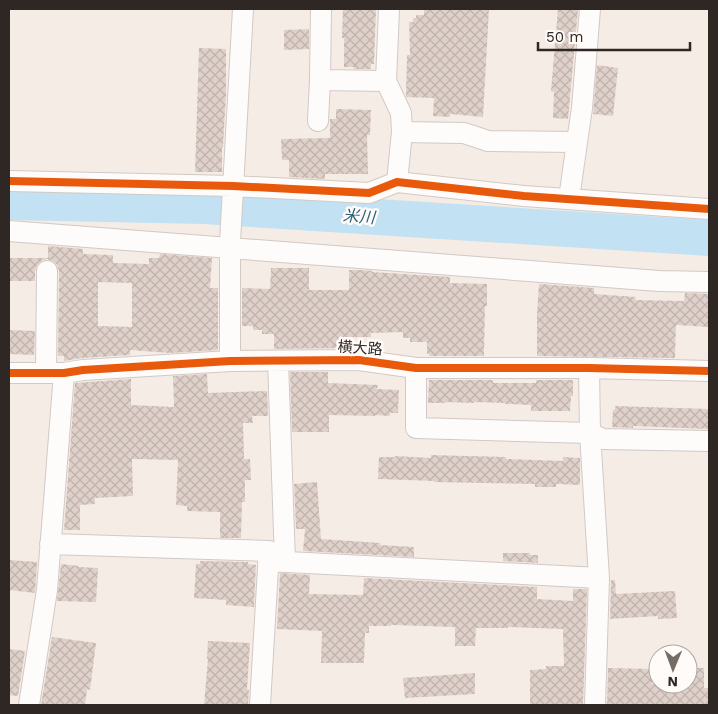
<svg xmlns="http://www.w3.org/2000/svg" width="718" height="714" viewBox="0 0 718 714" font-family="'Work Sans','Noto Sans JP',sans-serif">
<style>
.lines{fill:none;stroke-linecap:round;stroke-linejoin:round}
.river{stroke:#c2e2f3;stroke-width:36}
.building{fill:url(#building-cross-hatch);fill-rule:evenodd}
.minor-casing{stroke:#d1c9c5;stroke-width:22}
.minor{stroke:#fefcfb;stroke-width:20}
.cycleway-casing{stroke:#fffbf8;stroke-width:11}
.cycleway{stroke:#e8590c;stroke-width:8}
.labels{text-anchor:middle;stroke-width:5;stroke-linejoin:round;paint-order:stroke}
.street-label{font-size:15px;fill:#2f2723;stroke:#fffbf8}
.water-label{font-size:16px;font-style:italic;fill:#215f79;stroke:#fffbf8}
</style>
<defs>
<pattern id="building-cross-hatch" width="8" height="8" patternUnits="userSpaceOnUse" patternTransform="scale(1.25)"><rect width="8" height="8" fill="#dfd1ca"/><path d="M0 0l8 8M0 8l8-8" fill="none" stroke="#c0b3ad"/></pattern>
</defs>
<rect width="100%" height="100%" fill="#f6ece6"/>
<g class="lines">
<path class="river" d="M9,202L204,206L709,238"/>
</g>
<path class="building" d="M343,9H376L374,64H371V69H354V67H344V38H342Z
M424,9H489L483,117L450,114V117L433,116L434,98L407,97L406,95L407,55H410L409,22H413V18H416V15H424Z
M558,9H578L568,119L553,118L554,92L551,91Z
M309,29V49L284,50V30Z
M199,48L226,49V94L223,147H222V172H195Z
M597,65L618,68L613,116L593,114Z
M336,109L371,110L370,135H367L368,174H325V179L289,177V160H282L281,139L330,138V119H336Z
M48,246L83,249V254L113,255V263L149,264V258H159L160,254L212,258L210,288H218V350L170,353L130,350V355L82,358L64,361V356H58L59,271L57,265L53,261L47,259L42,260L37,265L35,271V281H9V258H48ZM98,282L132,283V327L98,326Z
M271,268H309V290H349V270H363L372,271V272L450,277V283L487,284V306H485L484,356H429V354H427V342H410V338H403V332L371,333V337H342V348L274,349V334H262V330H253V326H242V288L270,289Z
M539,284L594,288V294L636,297L635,300L684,301L685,293L709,294V327L676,325L675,358L537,356V314Z
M9,330L35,331L34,355L9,354Z
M290,372H328V383L378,385L377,389L399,390L398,413H390V416L375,415V416L329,415V432H292Z
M207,374L208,393L267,391L268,416H252L253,423H243L244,455V459H250L251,480H245V502H242L241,538H220V512L187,511V506L176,505L178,460L132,459L133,496L95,498V504L80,505V530H64L75,383L131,379V405L174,407L173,376Z
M429,380H493V383H536V380H573V396H571L570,411H531V405L505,404V403L474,402V403L446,402V403H428Z
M615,406L709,409V429L633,426V428L612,427L613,410H615Z
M431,455L506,457V459L563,461V457L580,458V485L556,484V487H535V484L434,482V481L378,479L379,457H395V456L431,458Z
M317,482L321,539L380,543V545L414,547V557L303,551L305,529H296L294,484Z
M503,553H530V555H538V563L503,561Z
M9,560L37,562L35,593L9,590Z
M200,561L248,562V564L256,565L254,607L226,605V600L194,598L196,564H200Z
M61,564L79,566V567L98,568L96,602L57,601Z
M280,573L310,575L309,594L363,595L364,578L537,587V599L573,601V589H587L583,705L530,704V670L546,669V666H564L563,629L508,627V628H476L475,646H455V627L391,625V626H369V633H365L364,663H321L322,631L277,629Z
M611,580H615L616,594L675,591L677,618L658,619V616L610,619Z
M52,637L96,643L90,690L87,689L85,705H41Z
M208,641L250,643L247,689L249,690L248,705H204L208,659H207Z
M9,649L25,651L18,696L9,695Z
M608,668L652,669V684H688V668H704V688H709V705H607Z
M475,673V694L405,698L403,678Z"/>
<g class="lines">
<defs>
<path id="minor" d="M321,9L320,80L386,81
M389,9L386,81L401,113L402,132
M318,121L320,80
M577,142L582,108L590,9
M9,181L233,186L369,193L397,182L524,196L709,209
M397,182L402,132L464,133L488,141L577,142L569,199
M9,231L659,281L709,282
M230,361V242L243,9
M278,361L285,561
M416,368V428L590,433L603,439L709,441
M589,368L590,433L599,578L595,705
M9,373H64L83,370L230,361L359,360L416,368H589L709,371
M46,373L47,271
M50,544L269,551L260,705
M268,561L599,578
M29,705L47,590L64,373"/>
</defs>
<use href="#minor" class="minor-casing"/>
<use href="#minor" class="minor"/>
<defs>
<path id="cycleway" d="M9,181L233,186L369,193L397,182L524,196L709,209
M9,373H64L83,370L230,361L359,360L416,368H589L709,371"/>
</defs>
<use href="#cycleway" class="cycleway-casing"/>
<use href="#cycleway" class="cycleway"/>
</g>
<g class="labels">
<g class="street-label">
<text transform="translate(360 348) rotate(4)" y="5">横大路</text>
</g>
<g class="water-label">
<text transform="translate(359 216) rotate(4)" y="6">米川</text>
</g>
</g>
<rect width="718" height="714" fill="none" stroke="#2f2723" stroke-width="20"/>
<g transform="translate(673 669) rotate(181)"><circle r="24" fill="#fffbf8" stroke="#aca6a3"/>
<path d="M0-4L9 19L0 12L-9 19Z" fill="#756c67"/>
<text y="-8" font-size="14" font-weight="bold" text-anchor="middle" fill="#2f2723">N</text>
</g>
<path d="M538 42v8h152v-8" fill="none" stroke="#2f2723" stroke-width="2.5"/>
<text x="546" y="42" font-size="15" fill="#2f2723" stroke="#fffbf8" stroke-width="4" paint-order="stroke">50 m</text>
</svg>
